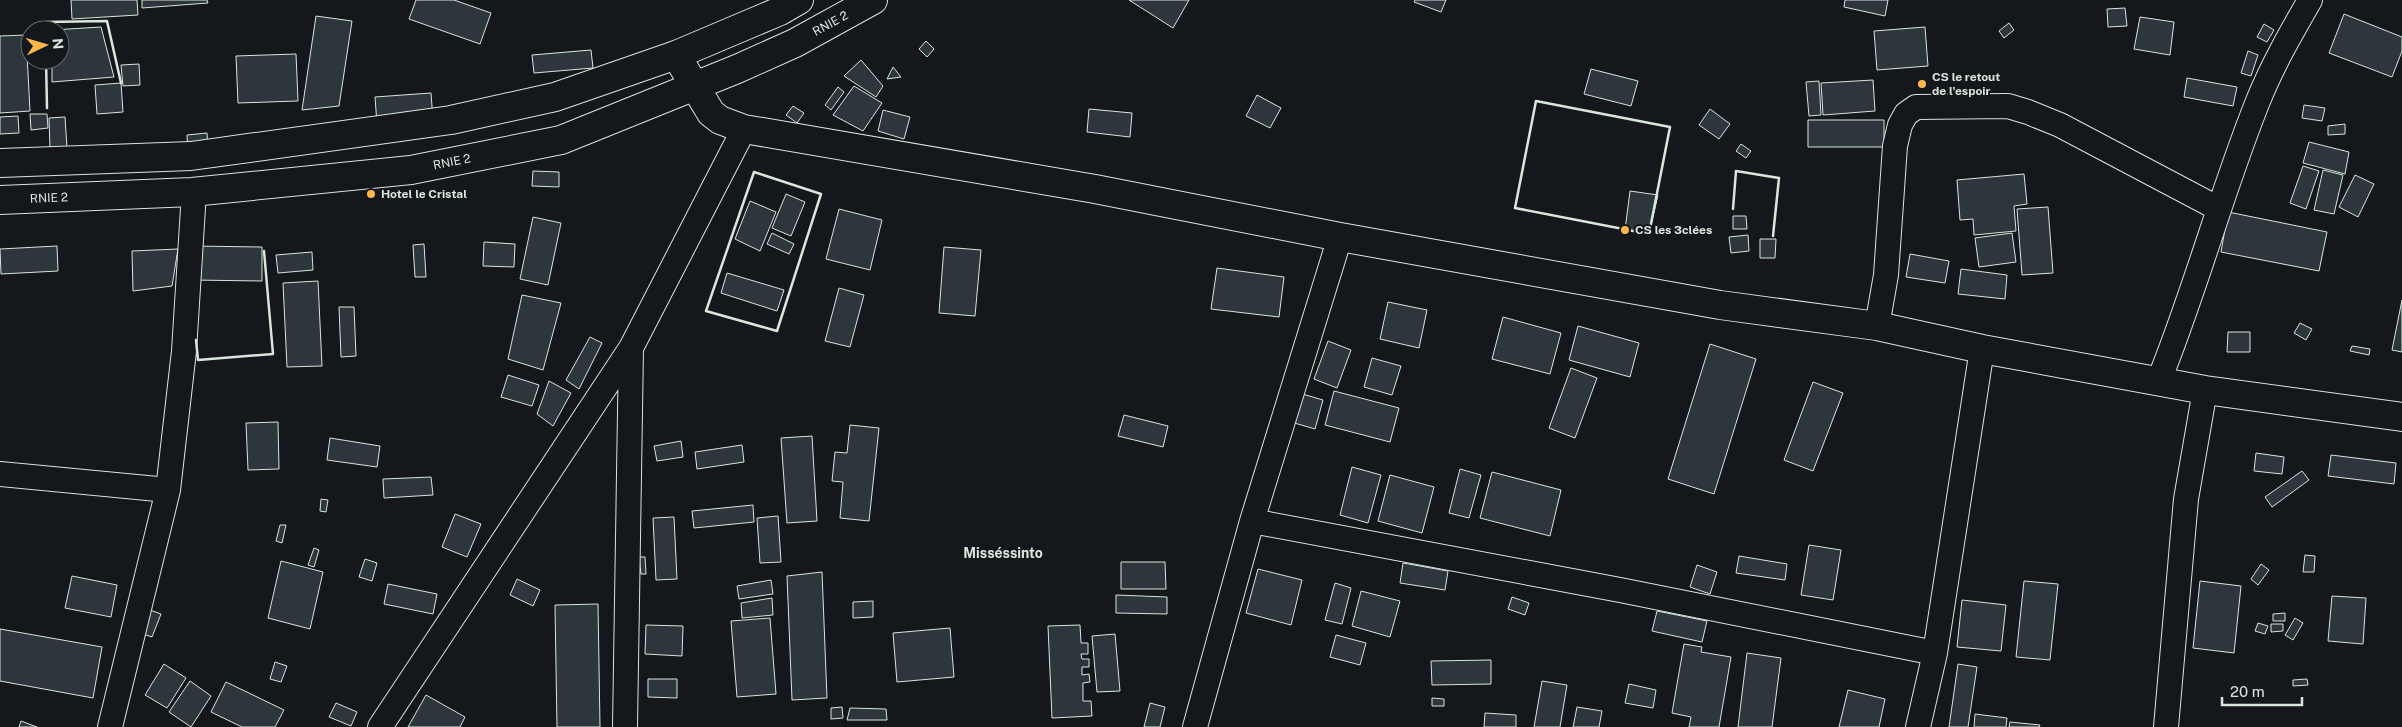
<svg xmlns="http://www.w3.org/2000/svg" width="2402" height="727" viewBox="0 0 2402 727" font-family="'Public Sans',sans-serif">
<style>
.building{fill:#2c363c;stroke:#d8e6dc}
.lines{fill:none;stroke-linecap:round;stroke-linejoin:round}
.minor-casing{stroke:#d8e6dc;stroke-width:26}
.secondary-casing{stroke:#d8e6dc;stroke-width:30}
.trunk-casing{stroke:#d8e6dc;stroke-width:30}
.minor{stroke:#14181c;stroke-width:24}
.secondary{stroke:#14181c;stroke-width:28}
.trunk{stroke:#14181c;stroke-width:28}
.wall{stroke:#d8e6dc;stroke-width:2.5}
.poi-dot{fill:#ffb74d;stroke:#14181c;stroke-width:2}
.labels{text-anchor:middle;stroke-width:4;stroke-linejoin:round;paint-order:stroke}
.street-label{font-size:12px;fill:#d8e6dc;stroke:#14181c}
.poi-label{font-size:12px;font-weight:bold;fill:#d8e6dc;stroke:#14181c;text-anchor:start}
.neighbourhood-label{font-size:14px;font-weight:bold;fill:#d8e6dc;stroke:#14181c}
</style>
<rect width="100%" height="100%" fill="#14181c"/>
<path class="building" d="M71,0H137L138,15L72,19Z
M142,0H207L208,3L142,8Z
M416,0H454L491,13L480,44L409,19Z
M1129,0H1189L1173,28Z
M1415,0H1446L1441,12L1414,2Z
M1845,0H1888L1885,16L1844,7Z
M2125,8L2127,26L2108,27L2107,9Z
M2344,14L2402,37V51L2392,77L2329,53Z
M316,16L352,21L339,106L302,110Z
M2140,17L2174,22L2170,55L2134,49Z
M2009,23L2014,30L2004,38L1999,31Z
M2264,24L2274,30L2267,42L2257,37Z
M101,27L114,77L52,82V60H60V30H52Z
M1925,27L1928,66L1877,70L1874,31Z
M26,35L30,111L0,113V36Z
M926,41L934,49L927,57L919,49Z
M591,50L593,68L534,73L532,55Z
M2248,51L2258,55L2251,76L2241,73Z
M296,54L298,101L238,103L236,56Z
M861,60L883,86L876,97L844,76Z
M139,64L140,85L123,86L121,65Z
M893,67L901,77L887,79Z
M1591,69L1638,81L1631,106L1584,94Z
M2187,78L2237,87L2233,106L2184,97Z
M1873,80L1875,111L1823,115L1821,83Z
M1819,81L1821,115L1809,116L1806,82Z
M121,83L123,112L97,114L95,85Z
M854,86L882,103L863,131L833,115Z
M838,87L844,92L831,110L825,105Z
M431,93L433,120L377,124L375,97Z
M1257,95L1281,108L1270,128L1246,116Z
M2304,105L2325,108L2322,121L2302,118Z
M793,106L804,113L797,123L786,115Z
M1089,109L1132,113L1130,137L1087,132Z
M1710,109L1730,124L1719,139L1699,125Z
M883,110L910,117L904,139L878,131Z
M30,114H47L48,128L31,130Z
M18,116L19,133L0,134V117Z
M65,117L67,148L50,149L49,118Z
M1808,120H1884V147H1808Z
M2345,124V134L2328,135V126Z
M207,133L208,150L188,152L187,135Z
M2309,142L2349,152L2345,174L2303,163Z
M1741,144L1751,151L1746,158L1736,151Z
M2303,166L2319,171L2306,209L2290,203Z
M2323,170L2343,175L2334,214L2314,210Z
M533,171L559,172V187L532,186Z
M2024,174L2027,204L2014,206L2016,231L1974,235L1973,219L1960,220L1957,180Z
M2355,175L2374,184L2358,217L2339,207Z
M1630,191L1658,195L1649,234L1625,230Z
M786,194L805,202L791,236L772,228Z
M750,201L776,212L760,251L735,239Z
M2048,207L2053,273L2022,275L2017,209Z
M839,209L882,220L870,270L826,259Z
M2228,212L2327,232L2319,271L2221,252Z
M1733,216H1746L1747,229H1733Z
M533,217L561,223L548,285L520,279Z
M772,233L794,244L789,254L767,244Z
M2012,233L2016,262L1979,267L1975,238Z
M1748,235L1749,251L1731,253L1729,237Z
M1760,239H1776L1775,258H1760Z
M484,242L515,244L514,267L483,266Z
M424,244L426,277H415L413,245Z
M57,246L58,271L1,274L0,249Z
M193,246L262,247V281L191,280Z
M944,247L981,250L975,316L939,313Z
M178,249L172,286L133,291L132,251Z
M312,252L313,270L278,273L276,255Z
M1910,254L1949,261L1945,283L1906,277Z
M1217,268L1284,277L1279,317L1211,309Z
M1961,269L2007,275L2005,299L1958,294Z
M727,273L784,290L777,311L721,293Z
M318,281L322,366L287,367L283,283Z
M839,288L864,295L850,347L825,341Z
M522,295L561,303L543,370L508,359Z
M2402,300V352L2392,350Z
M1388,302L1427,310L1419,348L1380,339Z
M339,307H354L356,356L341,357Z
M1503,317L1561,333L1550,374L1492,359Z
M2300,323L2312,329L2306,340L2294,333Z
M1578,326L1639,343L1630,377L1569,360Z
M2228,332H2250V352H2227Z
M590,337L602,343L579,389L566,380Z
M1328,341L1351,350L1337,388L1314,379Z
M1710,344L1756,359L1714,494L1668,479Z
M2352,346L2370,349L2369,355L2350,351Z
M1372,358L1401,366L1392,395L1364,387Z
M1571,368L1597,378L1575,438L1549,428Z
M508,375L539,385L532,406L501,397Z
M549,381L571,393L553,426L537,414Z
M1813,382L1843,393L1813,471L1784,460Z
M1334,391L1399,408L1390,442L1325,425Z
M1299,393L1323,400L1315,429L1291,422Z
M1124,415L1168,426L1163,447L1118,436Z
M278,422L279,469L248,470L246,423Z
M850,425L879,428L869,521L840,518L843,482L832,481L835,452L847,453Z
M812,436L817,521L787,523L781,438Z
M330,438L380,446L377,467L327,460Z
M681,441L683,457L657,461L654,446Z
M742,445L744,462L697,469L695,452Z
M2256,453L2284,457L2282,474L2254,471Z
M2331,455L2396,463L2394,484L2328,476Z
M1352,467L1381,475L1368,523L1340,515Z
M1460,469L1481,475L1469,518L1449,513Z
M2302,471L2309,480L2272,507L2265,497Z
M1492,472L1561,490L1550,536L1480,518Z
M1390,475L1434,487L1422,533L1378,521Z
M431,477L433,495L384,498L383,479Z
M321,499L328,500L326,512L320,511Z
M753,505L754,522L694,528L692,511Z
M455,514L481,524L467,557L442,547Z
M778,516L781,562L760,563L757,518Z
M674,517L677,579L656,580L653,518Z
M280,525H286L282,543L276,541Z
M1809,545L1841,550L1833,600L1801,595Z
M314,548L319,550L314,567L308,565Z
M2305,555L2315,556L2314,572H2303Z
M1739,556L1787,564L1785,580L1736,573Z
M639,557H645L646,574H641Z
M365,559L377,563L372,581L359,577Z
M281,561L323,572L310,629L268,618Z
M1121,562H1165L1166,589H1121Z
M1403,563L1448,571L1445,590L1400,583Z
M2261,564L2269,570L2258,585L2251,579Z
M1697,565L1717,572L1710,594L1690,587Z
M1258,569L1302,580L1291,625L1246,613Z
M822,572L827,698L792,700L787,576Z
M72,576L117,585L111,617L65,608Z
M517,579L540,590L533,606L510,595Z
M771,580L773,594L739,599L737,586Z
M2024,581L2058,584L2050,660L2016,657Z
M2200,581L2241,586L2234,653L2193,648Z
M1335,583L1351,588L1342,624L1325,620Z
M388,584L437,594L433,614L384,604Z
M1361,591L1400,601L1390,637L1352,626Z
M1116,595L1167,597V614L1116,613Z
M2332,596L2366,598L2363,644L2328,641Z
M1512,597L1529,603L1525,615L1508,609Z
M772,598L773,615L742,618L741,603Z
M1962,600L2006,605L2001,651L1957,647Z
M873,601V617L853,618V602Z
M598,604L600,727H557L555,605Z
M142,607L161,614L152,637L134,631Z
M1657,611L1707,621L1702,642L1652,631Z
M2285,613V621H2273V614Z
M770,618L776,694L737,697L731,621Z
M2295,618L2303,623L2293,640L2285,635Z
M2258,623L2268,626L2265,634L2255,631Z
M2271,624H2283V631L2271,632Z
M646,625L683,626L682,656L645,654Z
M1080,625L1081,643H1088V654H1081L1082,659H1089V667H1082V675L1089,674L1090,682L1083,683V701H1091L1092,716L1052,718L1048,626Z
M950,628L954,677L897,682L893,633Z
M0,629L102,647L93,698L0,681Z
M1115,634L1120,691L1097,692L1092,636Z
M1336,635L1366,643L1360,665L1330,657Z
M1684,644L1702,647L1701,652L1731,657L1719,727H1689L1691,717L1672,713Z
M1747,653L1781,658L1772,727H1738Z
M1491,660V684L1432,685L1431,661Z
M275,662L287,666L281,682L270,679Z
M164,664L186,678L167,708L145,695Z
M1958,664L1977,667L1968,727H1949Z
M648,679H677V698L648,697Z
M2307,679L2308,685L2293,686V680Z
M190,681L211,696L191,727L169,712Z
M1542,681L1567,685L1560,727H1534Z
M226,682L284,710L275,727H242L211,712Z
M1629,684L1656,690L1653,708L1625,703Z
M1848,690L1885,699L1879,727H1839Z
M426,695L465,717L460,727H408Z
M1432,698L1444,699V706H1432Z
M336,703L357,712L351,726L329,717Z
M1150,703L1165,707L1160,727H1144Z
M842,707L843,718L831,719V708Z
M1577,707L1602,711L1599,727H1573Z
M850,708L886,709L887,720H847Z
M1485,713L1516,715V727H1484Z
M1975,714L2007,718L2006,727H1974Z
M21,721L37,727H19Z
M2010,722L2040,725L2039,727H2009Z"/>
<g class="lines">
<defs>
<path id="minor" d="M1877,326L1886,275L1895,146L1900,125L1906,114L1916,107L2008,106L2028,112L2060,125L2219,209
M2159,380C2196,289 2221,193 2258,101C2272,66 2291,33 2310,0
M0,474L168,490
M1252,521L1620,590L1935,653L1982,349
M110,727L168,490L184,351L193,208L192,192
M380,727L631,348
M625,727L631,348L744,129
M1195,727L1252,521L1340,237
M1918,727L1935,653
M2166,727L2186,499L2205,390"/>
<path id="secondary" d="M676,55L711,113L720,120L744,129L1095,189L1340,237L1720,305L1877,326L1982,349L2205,390L2402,417"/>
<g id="trunk">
<path d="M0,163L191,156L451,120L555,97L676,55L780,11L799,0"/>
<path id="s1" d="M0,200L192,192L411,170L561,140L737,69L795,43L873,0"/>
</g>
</defs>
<use href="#minor" class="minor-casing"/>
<use href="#secondary" class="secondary-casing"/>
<use href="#trunk" class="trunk-casing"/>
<use href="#minor" class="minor"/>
<use href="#secondary" class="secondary"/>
<use href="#trunk" class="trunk"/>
<path class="wall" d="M46,30V22L107,21L121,83
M46,60L47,108
M1536,101L1670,127L1649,234L1515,208Z
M754,172L821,194L777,331L706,311Z
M1733,209L1736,171L1779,178L1773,236
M196,340L198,360L273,354L264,251"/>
</g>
<g class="poi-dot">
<circle cx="1922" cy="84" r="5"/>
<circle cx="371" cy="194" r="5"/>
<circle cx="1625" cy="230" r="5"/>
</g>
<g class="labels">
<g class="street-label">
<text dy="4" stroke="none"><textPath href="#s1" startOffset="859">RNIE 2</textPath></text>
<text dy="4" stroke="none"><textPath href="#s1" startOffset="454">RNIE 2</textPath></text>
<text dy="4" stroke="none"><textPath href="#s1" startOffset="49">RNIE 2</textPath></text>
</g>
<g class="poi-label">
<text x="1932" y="81">CS le retout<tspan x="1932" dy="14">de l'espoir</tspan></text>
<text x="381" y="198">Hotel le Cristal</text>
<text x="1635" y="234">CS les 3clées</text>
</g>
<g class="neighbourhood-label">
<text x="1003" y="558">Misséssinto</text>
</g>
</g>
<g transform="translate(45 45) rotate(85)"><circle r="24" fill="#14181c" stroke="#626a69"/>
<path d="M0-4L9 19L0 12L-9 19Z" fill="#ffb74d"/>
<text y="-8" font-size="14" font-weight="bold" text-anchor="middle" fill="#d8e6dc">N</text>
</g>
<path d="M2222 697v8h80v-8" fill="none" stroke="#d8e6dc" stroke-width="2.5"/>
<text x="2230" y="697" font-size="15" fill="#d8e6dc" stroke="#14181c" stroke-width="4" paint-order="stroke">20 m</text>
</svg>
